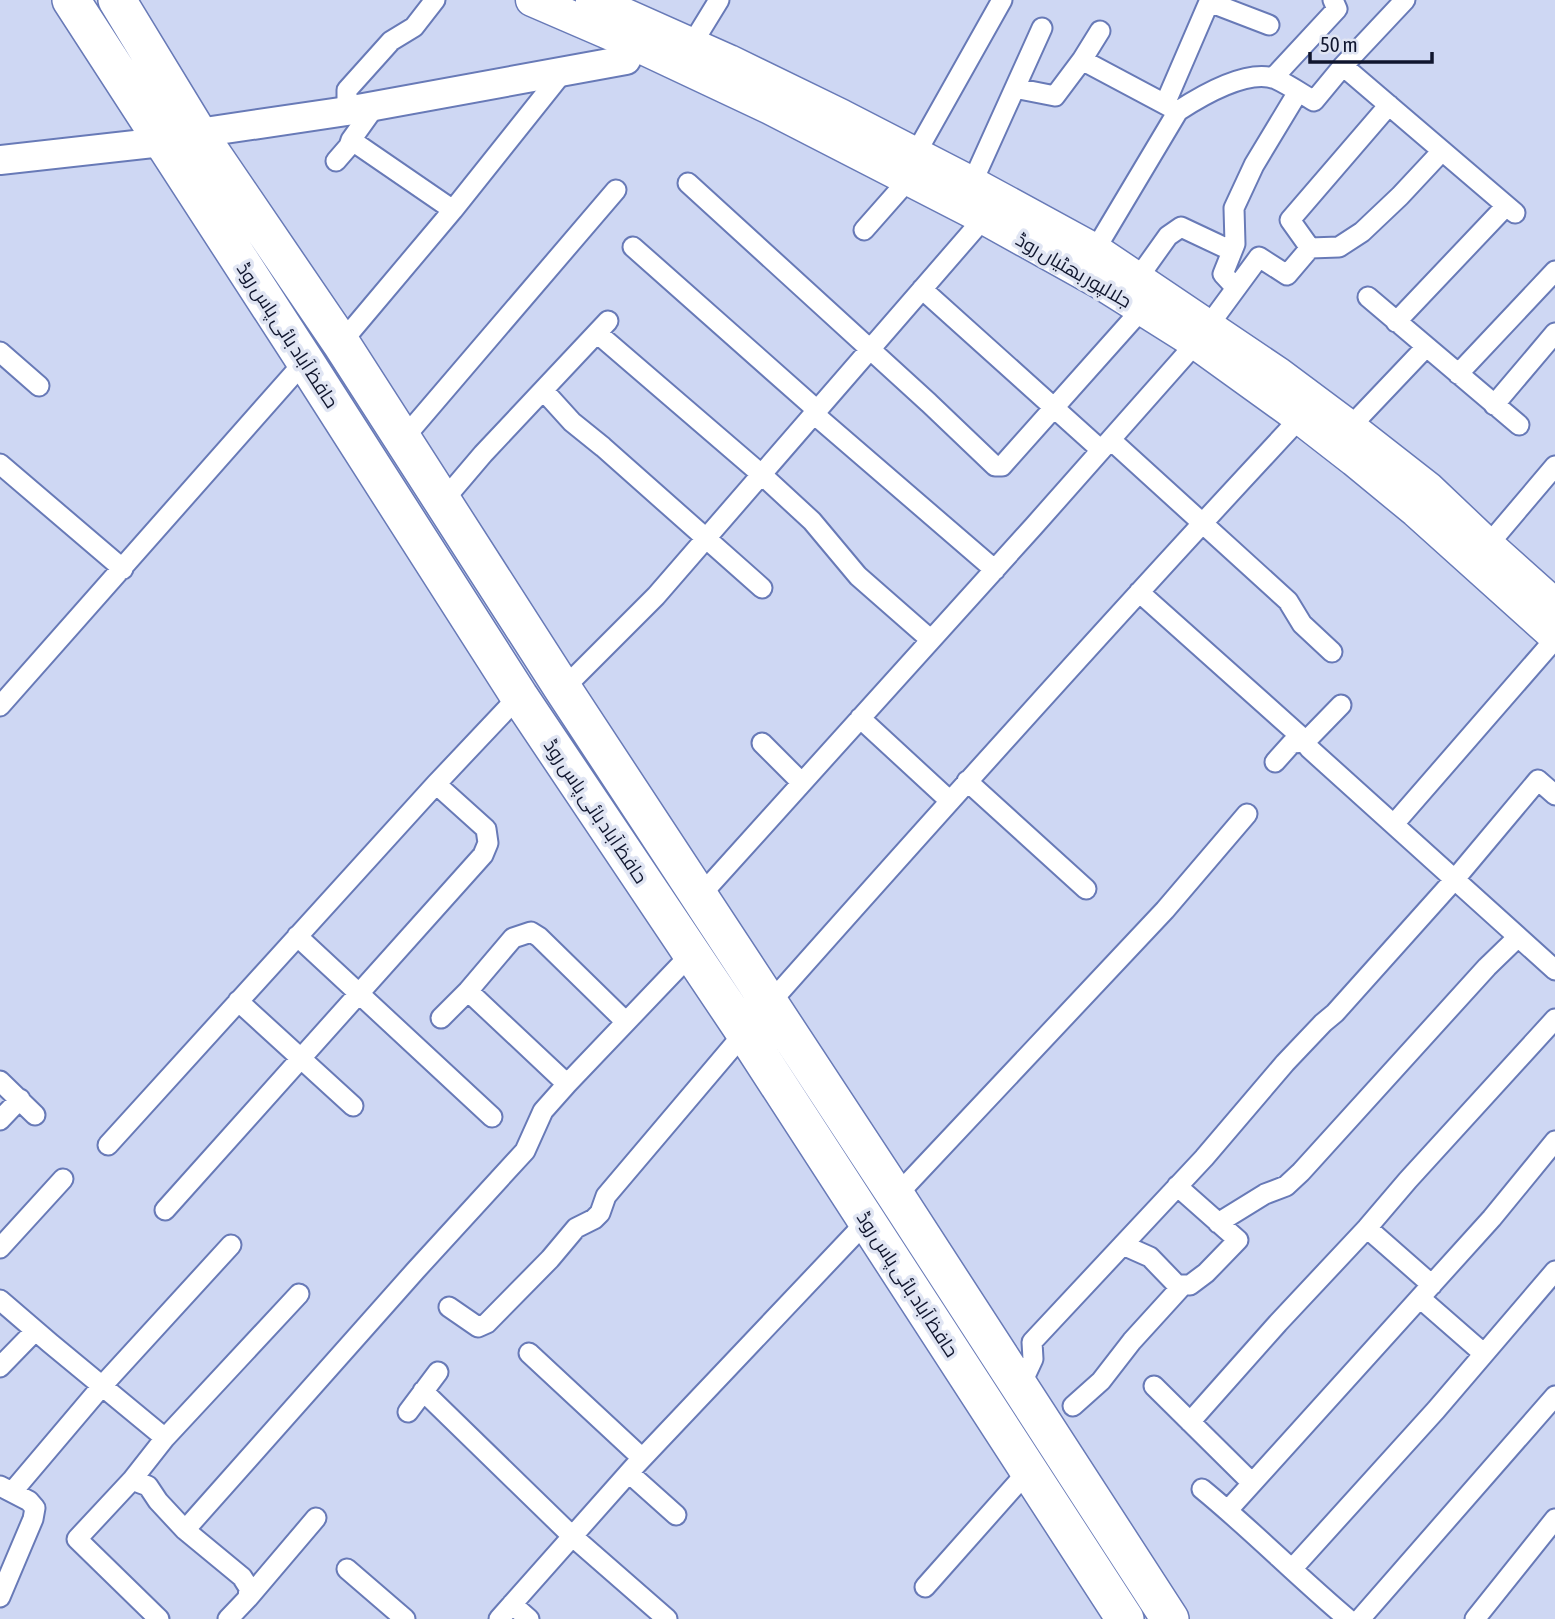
<svg xmlns="http://www.w3.org/2000/svg" width="1555" height="1619" viewBox="0 0 1555 1619" font-family="'Asap Condensed',Cairo,sans-serif">
<style>
.lines{fill:none;stroke-linecap:round;stroke-linejoin:round}
.street-casing{stroke:#687ab7;stroke-width:23}
.secondary-casing{stroke:#687ab7;stroke-width:32}
.primary-casing{stroke:#687ab7;stroke-width:35}
.highway-casing{stroke:#687ab7;stroke-width:40}
.street{stroke:#fff;stroke-width:19}
.secondary{stroke:#fff;stroke-width:28}
.primary{stroke:#fff;stroke-width:32}
.highway{stroke:#fff;stroke-width:37}
.labels{text-anchor:middle;stroke-width:7;stroke-linejoin:round;paint-order:stroke}
.street-label{font-size:19px;fill:#10162e;stroke:#e0e5f3}
</style>
<rect width="100%" height="100%" fill="#ced7f3"/>
<g class="lines">
<defs>
<path id="street" d="M692,44L719,0
M1082,60L1174,109
M1343,66L1515,213
M1273,78L1337,9L1333,0
M1015,88L1055,96L1082,60L1100,31
M1165,104L1209,2L1269,25
M347,111V90L391,41L414,27L435,0
M351,140L453,210
M916,153L1002,0
M336,161L349,146L351,140L376,105
M688,183L929,403L995,466H1002L1142,309
M972,183L1042,28
M864,230L909,179
M633,247L817,410
M1310,248L1290,220L1389,105
M1095,250L1178,111C1201,96 1248,68 1276,79C1289,85 1302,94 1314,101L1343,66L1405,0
M1138,278L1168,236L1181,227L1232,251
M1236,288L1223,274L1235,244L1234,208L1254,165L1298,92
M922,289L1101,450
M1368,297L1519,425
M1396,322L1506,206
M1209,325L1259,257L1287,275L1310,248L1339,247L1362,232L1400,196L1442,151
M597,333L761,474L812,521L858,576L931,640
M341,343L453,210L563,72
M0,352L39,386
M1458,374L1555,271
M543,390L572,422L603,447L762,588
M1494,405L1555,333
M814,414L995,570
M1350,427L1426,347
M403,439L616,190
M1111,440L1288,601L1302,624L1332,652
M0,464L123,569
M443,501L483,454L608,321
M1488,545L1555,466
M1139,592L1298,734L1310,749L1555,970
M563,689L656,596L984,218
M0,706L305,361
M860,718L950,801
M762,743L802,783
M1275,762L1292,743L1305,742L1341,705
M967,781L1086,889
M1394,824L1555,639
M699,897L1034,526L1196,343
M297,936L492,1117
M468,991L567,1084
M238,1001L353,1106
M769,1004C944,807 1120,611 1300,418
M441,1018L468,991L513,938L531,932L539,937L626,1022
M0,1081L35,1115
M0,1120L20,1099
M108,1145L436,784L519,696
M896,1196L1165,910L1247,814
M165,1210L483,855L488,843L486,829L436,784
M1218,1223L1265,1194L1286,1186L1301,1172L1487,967L1518,937
M1367,1228L1432,1285
M1123,1245L1150,1257L1177,1285H1190L1206,1273L1238,1240L1177,1186
M0,1248L63,1179
M1420,1298L1483,1353
M0,1300L50,1343L165,1438L132,1480L148,1486L158,1501L185,1530L242,1577L249,1588L248,1598L228,1619
M449,1307L478,1327L487,1323L550,1259L576,1228L594,1219L600,1213L606,1196L745,1032
M529,1353L642,1458
M0,1367L35,1331
M1154,1386L1251,1482
M1020,1387L1033,1359L1032,1342L1204,1158L1285,1063L1323,1023L1335,1013L1455,879L1538,780L1555,795
M423,1391L572,1536L667,1619
M1073,1406L1101,1381L1132,1341L1183,1285
M408,1412L438,1372
M1190,1422L1278,1323L1367,1228L1408,1180L1555,1019
M165,1438L299,1294
M629,1473L676,1515
M132,1480L77,1539L159,1619
M0,1486L29,1501L35,1508L33,1519L0,1597
M1202,1489C1252,1530 1298,1577 1348,1619
M13,1491L102,1386L231,1245
M1228,1510L1492,1218L1555,1141
M185,1530L416,1270L525,1151L543,1111L567,1084L692,953
M347,1569L405,1619
M1292,1569L1436,1410L1555,1271
M925,1587L1028,1471
M248,1598L316,1518
M512,1604L529,1619
M499,1619L633,1468L867,1221
M1360,1619L1555,1396
M1475,1619L1555,1519"/>
<path id="secondary" d="M198,133L347,111L626,60L634,44
M0,160L162,142"/>
<path id="primary" d="M532,0L634,44L770,108L984,218L1099,282L1196,343L1300,418L1354,460L1416,511L1555,636
M592,0L729,61L842,116L972,183L1095,250L1279,374L1350,427L1428,488L1488,545L1555,605"/>
<path id="highway" d="M71,0L305,361L519,696L741,1027L1125,1619
M117,0L198,133L341,343L563,689L896,1196L1170,1619"/>
</defs>
<use href="#street" class="street-casing"/>
<use href="#secondary" class="secondary-casing"/>
<use href="#primary" class="primary-casing"/>
<use href="#highway" class="highway-casing"/>
<use href="#street" class="street"/>
<use href="#secondary" class="secondary"/>
<use href="#primary" class="primary"/>
<use href="#highway" class="highway"/>
</g>
<g class="labels">
<g class="street-label">
<text transform="translate(1074 270) rotate(30)" y="7">جلالپور بھٹیاں روڈ</text>
<text transform="translate(288 335) rotate(57)" y="7">حافظ آباد بائی پاس روڈ</text>
<text transform="translate(596 811) rotate(56)" y="7">حافظ آباد بائی پاس روڈ</text>
<text transform="translate(908 1284) rotate(57)" y="7">حافظ آباد بائی پاس روڈ</text>
</g>
</g>
<path d="M1310 52v10h122v-10" fill="none" stroke="#10162e" stroke-width="3.5"/>
<text x="1320" y="52" font-size="21" fill="#10162e" stroke="#e0e5f3" stroke-width="5" paint-order="stroke">50 m</text>
</svg>
